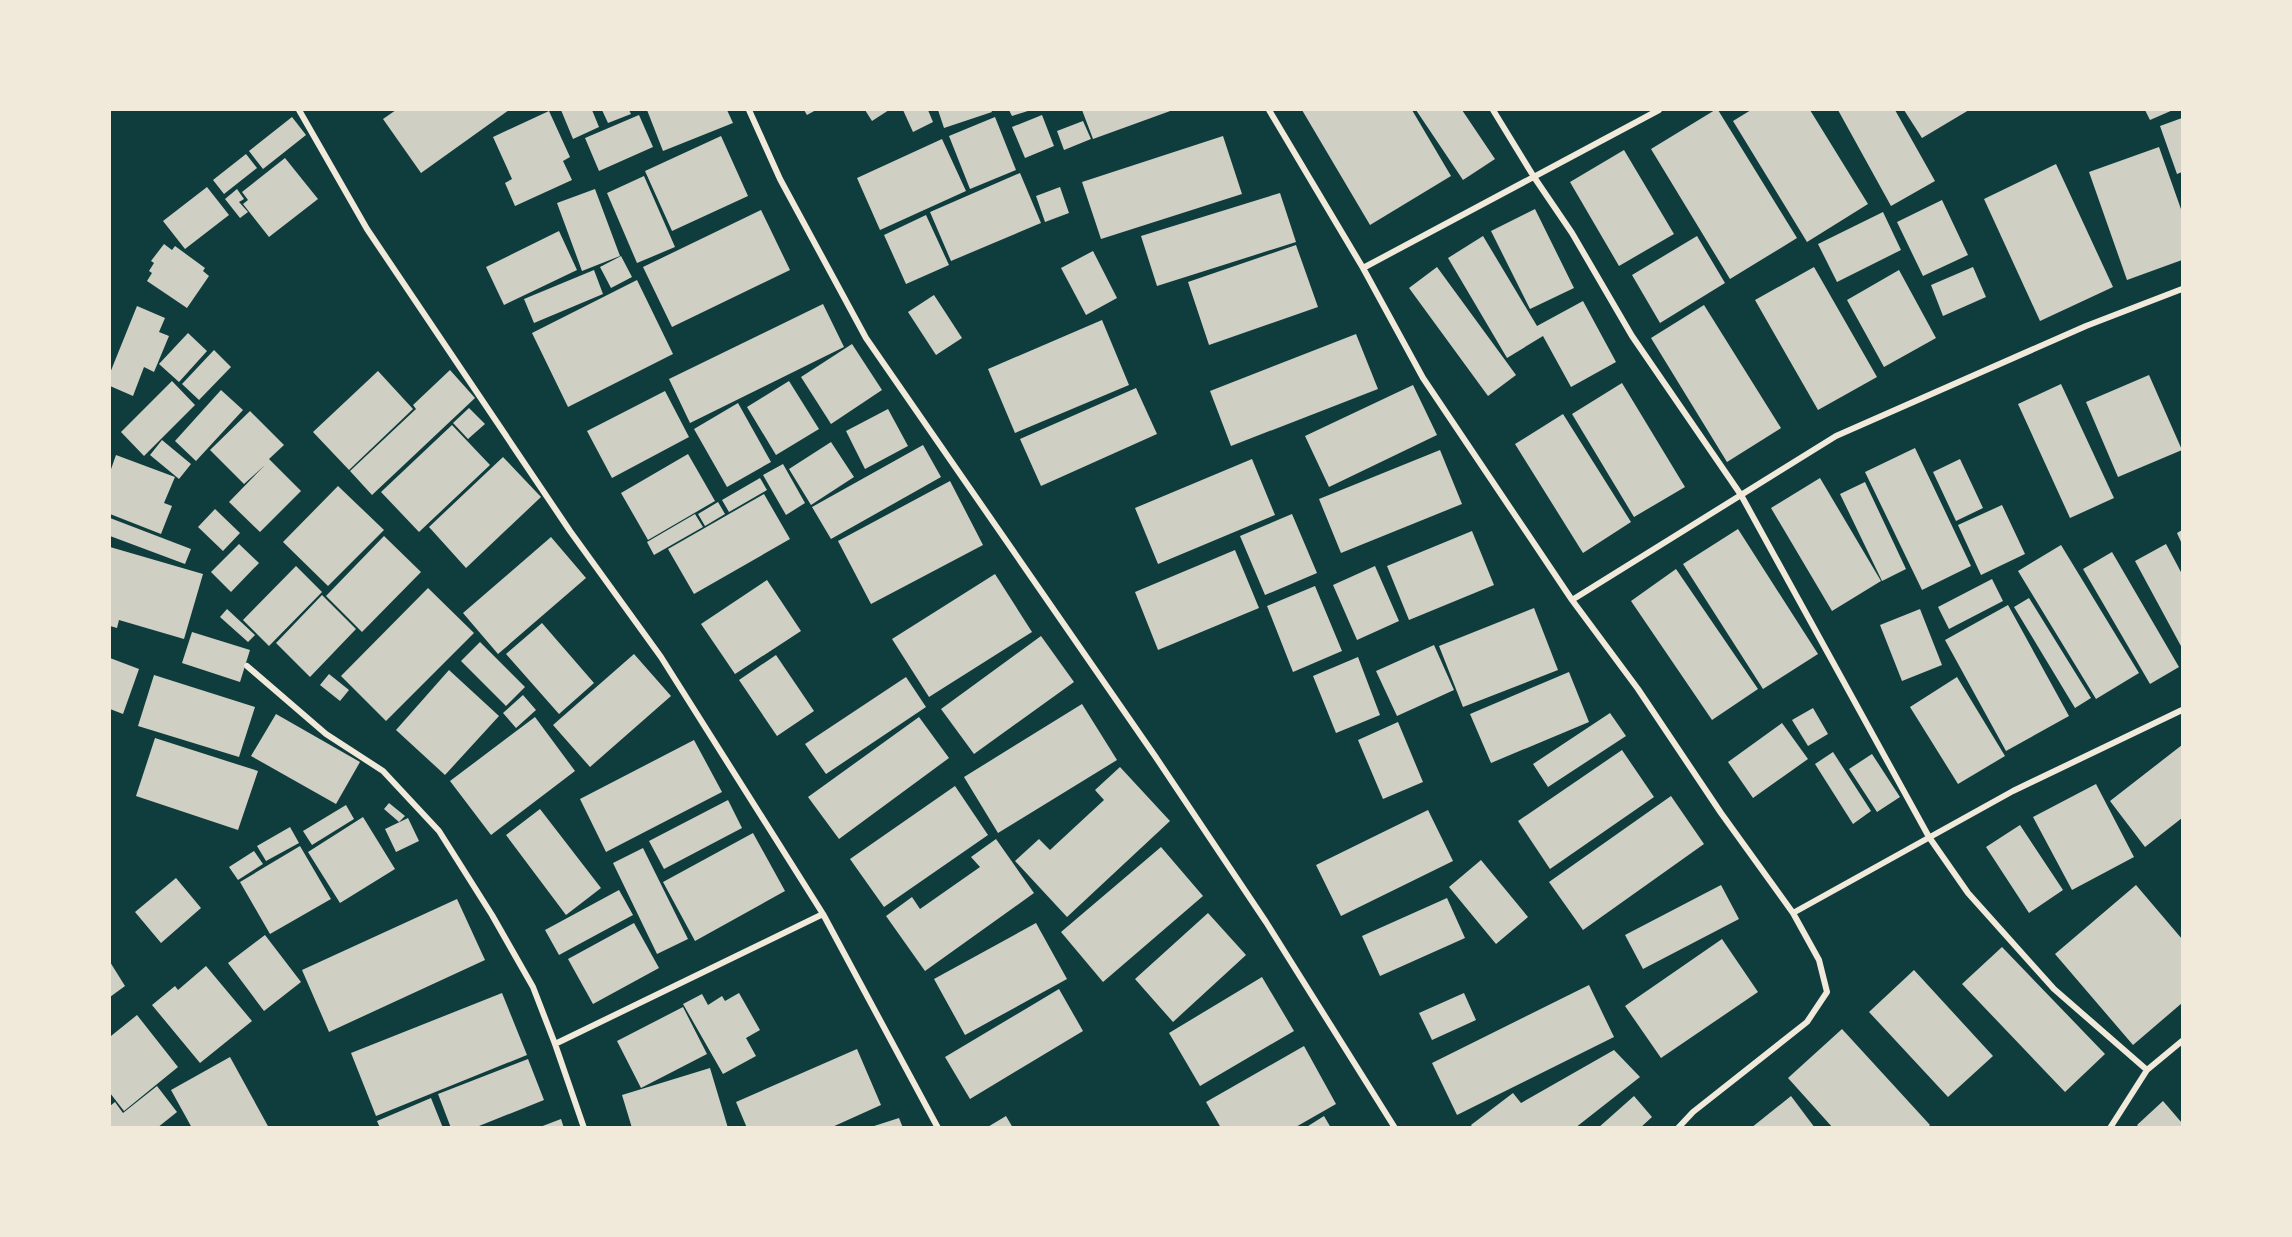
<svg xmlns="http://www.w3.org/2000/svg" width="2292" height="1237" viewBox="0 0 2292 1237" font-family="'Exo 2',sans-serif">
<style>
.building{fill:#cfcfc3}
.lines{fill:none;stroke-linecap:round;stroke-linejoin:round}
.minor{stroke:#f1e9da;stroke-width:6}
</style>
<rect width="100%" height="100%" fill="#0f3d3e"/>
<path class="building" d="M396,110H509L421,173L383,119Z
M561,110H592L599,127L573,139Z
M602,110H629L631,114L608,123Z
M647,110H727L733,123L663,151Z
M804,110H816L807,115Z
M865,110H889L872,121Z
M903,110H928L933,122L913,132Z
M938,110H991L992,112L944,128Z
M1009,110H1031L1012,116Z
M1082,110H1173L1093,139Z
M1302,110H1412L1451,176L1370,225Z
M1416,110H1462L1495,159L1463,180Z
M1715,110H1718L1797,238L1730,279L1651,149Z
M1751,110H1810L1868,204L1807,242L1733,121Z
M1838,110H1895L1935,181L1891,206Z
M1904,110H1969L1922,138Z
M2145,110H2173L2150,120Z
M549,111L570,157L563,161L572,180L515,206L505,183L512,179L493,137Z
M639,115L653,147L599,171L585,138Z
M1042,115L1054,146L1025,158L1012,127Z
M292,117L306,135L263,169L249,151Z
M995,117L1016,170L970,189L949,136Z
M2182,118V172L2177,174L2160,126Z
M1083,121L1091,139L1064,150L1057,131Z
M721,136L748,196L672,231L645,171Z
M1223,136L1242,194L1101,239L1082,182Z
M942,139L966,191L880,230L857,178Z
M2159,147L2182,212V260L2127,280L2089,172Z
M1624,150L1674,234L1619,266L1570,182Z
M246,154L257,168L224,194L213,180Z
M285,158L318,199L269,237L243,204L248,200L242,192Z
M2056,164L2113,287L2040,321L1984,199Z
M1020,173L1041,223L951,261L930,212Z
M644,176L675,247L637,263L607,193Z
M207,187L229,215L185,249L163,221Z
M1060,187L1069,213L1045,222L1036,196Z
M237,189L244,199L239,202L248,212L240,218L225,199Z
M595,189L620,256L582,271L557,203Z
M1280,193L1296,242L1157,286L1141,236Z
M1942,200L1968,255L1923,276L1897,222Z
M1535,209L1574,288L1530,309L1491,231Z
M761,210L790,270L672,327L643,267Z
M1883,212L1901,250L1837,282L1818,244Z
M926,215L949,265L906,284L884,235Z
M559,231L577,270L504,305L486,267Z
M1483,236L1537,326L1583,301L1616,362L1571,387L1543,336L1507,358L1448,258Z
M1697,236L1725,283L1660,323L1632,275Z
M164,244L172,250L175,246L205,268L203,271L209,276L187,308L147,281L152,273L149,271L154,263L151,261Z
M1296,245L1318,307L1209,345L1188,282Z
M1093,251L1117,298L1086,315L1061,268Z
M621,256L632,277L611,288L600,267Z
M1437,267L1516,375L1488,396L1409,288Z
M1814,267L1877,377L1818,410L1755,300Z
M1973,267L1986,297L1943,316L1931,285Z
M594,270L603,294L534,323L524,299Z
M1899,270L1936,338L1884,367L1847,300Z
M637,280L673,354L568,407L532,333Z
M934,295L962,338L936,355L908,312Z
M823,304L844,347L690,423L669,379Z
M1704,305L1781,428L1727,462L1651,338Z
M137,306L165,318L159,332L169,336L154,372L144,367L133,396L110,386V373Z
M1102,320L1129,385L1015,433L988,369Z
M188,333L207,351L179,382L159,364Z
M1356,334L1378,389L1231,446L1210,391Z
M852,344L882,390L831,424L801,377Z
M214,350L231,367L199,400L182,384Z
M450,370L475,398L372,495L350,471L416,409L413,405Z
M378,371L413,409L349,470L313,432Z
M2149,375L2182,450L2118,477L2086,402Z
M172,381L195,405L144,456L121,432Z
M789,381L819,429L776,455L747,407Z
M1622,383L1685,487L1634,517L1572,414Z
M2061,384L2114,498L2070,518L2018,404Z
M1413,385L1437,435L1329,487L1305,436Z
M1136,388L1157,434L1041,486L1020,439Z
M221,390L243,410L196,461L175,441Z
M665,391L689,437L612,478L587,431Z
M738,403L771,462L727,487L694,429Z
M469,408L485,424L468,439L453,423Z
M888,409L908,446L865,469L846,431Z
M250,411L284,445L269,459L301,491L260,532L229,502L265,465L244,484L210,450Z
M1563,414L1631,522L1583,553L1515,444Z
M452,425L490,465L419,532L381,492Z
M162,440L191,464L179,479L150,455Z
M831,442L854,477L811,505L789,469Z
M923,445L941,477L831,539L812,507Z
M1915,448L1971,566L1922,590L1865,472Z
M1440,450L1462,504L1341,553L1319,499Z
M688,454L715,501L648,540L621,493Z
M116,455L175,477L164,503L172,506L161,534L110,514V472Z
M503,457L541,497L466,568L429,527Z
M1252,459L1275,515L1158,564L1135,508Z
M1960,459L1983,508L1956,521L1933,472Z
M783,464L805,503L786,515L763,475Z
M760,478L767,490L729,512L722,500Z
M1820,478L1881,581L1832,611L1771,508Z
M950,481L983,545L871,604L838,541Z
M1865,482L1906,569L1882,581L1840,494Z
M338,486L384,530L328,586L283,542Z
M764,494L790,539L694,594L668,549Z
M718,502L725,514L705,526L698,514Z
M2002,505L2025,554L1981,575L1958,525Z
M215,509L240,533L223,551L198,527Z
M695,514L703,527L654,555L647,542Z
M1292,514L1317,573L1265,595L1240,536Z
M110,518L191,549L185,564L110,536Z
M1738,529L1818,654L1763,689L1683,564Z
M2182,530V544L2177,533Z
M1472,531L1494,585L1409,620L1387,566Z
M384,536L421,572L362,632L326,596Z
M551,537L586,578L498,654L463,613Z
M239,544L259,563L231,592L211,572Z
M2166,544L2182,574V648L2135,561Z
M2061,545L2139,673L2096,699L2018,571Z
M110,547L203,574L184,639L119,620L117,628L110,626Z
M1235,550L1259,608L1158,650L1135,592Z
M2112,552L2179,667L2150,684L2083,569Z
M296,566L322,592L269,646L243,620Z
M1375,566L1399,621L1357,640L1333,585Z
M1676,569L1758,689L1712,720L1631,601Z
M995,574L1032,632L929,697L892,639Z
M1992,579L2003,601L1949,629L1938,607Z
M767,580L801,631L735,674L701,624Z
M1315,586L1342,651L1293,672L1267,606Z
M428,588L474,633L386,721L341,676Z
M322,595L356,629L310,677L276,643Z
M2029,598L2091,698L2075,708L2014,607Z
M2008,605L2069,716L2006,751L1945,640Z
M1534,608L1558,670L1463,707L1439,646Z
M227,609L255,635L248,642L220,617Z
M1920,609L1942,665L1902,681L1880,625Z
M542,623L594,683L559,714L506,654Z
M192,632L250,650L240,682L182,663Z
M1041,636L1074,682L974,754L941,709Z
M480,642L525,687L506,706L461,661Z
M1434,645L1454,690L1397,716L1376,671Z
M634,654L671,696L590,767L553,725Z
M776,655L814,711L777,736L739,680Z
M1358,657L1380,715L1336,733L1313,676Z
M110,658L139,669L123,714L110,709Z
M449,670L499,716L445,775L396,730Z
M1569,672L1589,722L1491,763L1470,714Z
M329,674L349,690L340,701L320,685Z
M154,675L255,707L239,757L138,726Z
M906,677L926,707L826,774L805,744Z
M1957,677L2005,756L1958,784L1910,707Z
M523,695L536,710L516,728L503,713Z
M1082,704L1117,760L998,833L964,777Z
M1813,708L1828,734L1808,746L1792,720Z
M1610,713L1626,736L1548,787L1533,764Z
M276,714L360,762L336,804L251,756Z
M535,717L575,771L491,835L450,781Z
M919,717L949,758L839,839L808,797Z
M1398,722L1423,782L1383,799L1358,740Z
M1782,723L1808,759L1753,798L1728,762Z
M155,738L258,771L238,830L136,796Z
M694,740L722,792L606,852L580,799Z
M2182,745V818L2145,847L2110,801Z
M1622,750L1654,797L1550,869L1518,821Z
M1833,752L1871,811L1853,824L1815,764Z
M1872,754L1900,797L1877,812L1849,769Z
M1120,767L1170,821L1067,917L1015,861L1039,839L1050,850L1104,800L1095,790Z
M2096,784L2134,857L2072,890L2033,817Z
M955,786L988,835L884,907L850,859Z
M1671,796L1704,844L1583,930L1549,882Z
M728,800L742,828L664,869L649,841Z
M389,803L405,816L399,822L384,809Z
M346,805L354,819L312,845L303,831Z
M540,809L601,888L566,915L506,835Z
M1428,810L1453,861L1341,916L1316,865Z
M363,817L395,869L340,903L308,852Z
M408,818L419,841L396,852L385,829Z
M2020,825L2063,890L2029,913L1986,847Z
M290,827L299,843L266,861L257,846Z
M753,833L785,891L695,941L663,882Z
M996,839L1034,893L925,971L886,916L912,897L920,909L980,867L971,857Z
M300,846L331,899L270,934L240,882Z
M1161,847L1203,896L1103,982L1061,932Z
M643,848L688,939L657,954L613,863Z
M254,851L263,864L238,880L229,867Z
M1481,860L1528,917L1496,944L1449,887Z
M176,878L201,908L161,943L135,912Z
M1721,885L1739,919L1643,969L1625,935Z
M2136,885L2182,939V1003L2133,1045L2055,954Z
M619,890L633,915L559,955L545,930Z
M1447,898L1465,938L1380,976L1362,936Z
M457,899L485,960L329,1032L302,970Z
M1208,913L1246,955L1173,1022L1135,979Z
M634,923L659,968L593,1004L568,959Z
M1036,923L1067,979L965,1035L934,979Z
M265,935L301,982L264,1011L228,963Z
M1722,939L1758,992L1661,1058L1625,1006Z
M2002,947L2105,1054L2065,1092L1962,984Z
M110,962L125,986L110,997Z
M206,966L252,1021L200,1063L152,1005L175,986L178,990Z
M1914,970L1993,1056L1948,1097L1869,1012Z
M1262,977L1294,1031L1200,1086L1169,1033Z
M1589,985L1614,1037L1457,1115L1432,1063Z
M1059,989L1083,1031L970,1099L945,1057Z
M502,993L527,1055L376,1116L351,1053Z
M739,993L760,1030L746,1038L756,1056L723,1074L683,1004L702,994L708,1005L722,996L725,1001Z
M1464,993L1476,1020L1432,1040L1419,1013Z
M683,1007L707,1054L641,1088L617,1041Z
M137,1015L178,1067L124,1111L110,1093V1033L111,1036Z
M1842,1029L1930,1125L1927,1128H1833L1788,1078Z
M1304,1046L1336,1104L1294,1128H1221L1206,1102Z
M857,1049L881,1105L830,1128H747L736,1102Z
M1614,1050L1640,1077L1575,1128H1473L1471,1125L1513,1093L1521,1103Z
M230,1057L269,1128H192L171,1090Z
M528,1059L544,1100L474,1128H451L438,1094Z
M710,1068L728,1128H632L622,1095Z
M157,1086L177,1112L157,1128H110V1106L115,1102L123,1113Z
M1634,1096L1652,1117L1640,1128H1598Z
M1791,1096L1815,1128H1751Z
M431,1098L443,1128H380L377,1121Z
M2163,1101L2182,1123V1128H2140L2137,1125Z
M1006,1116L1013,1128H986Z
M1324,1116L1331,1128H1305Z
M899,1118L903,1128H871V1127Z
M561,1119L564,1128H540V1127Z"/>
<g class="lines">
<path class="minor" d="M299,110L367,229L570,531L661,657L823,914L938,1128
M749,110L780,179L866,338L1155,756L1266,922L1395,1128
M1269,110L1363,268L1423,378L1572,600L1638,689L1721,813L1793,913L1819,960L1827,992L1807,1022L1693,1112L1678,1128
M1493,110L1534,177L1572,233L1632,336L1741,495L1929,837L1968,893L2054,989L2147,1070
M1363,268L1659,110
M1572,600L1836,436L2086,326L2182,289
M247,666L326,734L383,771L439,831L492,915L533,987L555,1044L584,1128
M1793,913L2013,791L2182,710
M555,1044L823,914
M2110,1128L2147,1070L2182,1041"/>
</g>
<rect width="2292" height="1237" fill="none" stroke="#f1e9da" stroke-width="222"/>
</svg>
